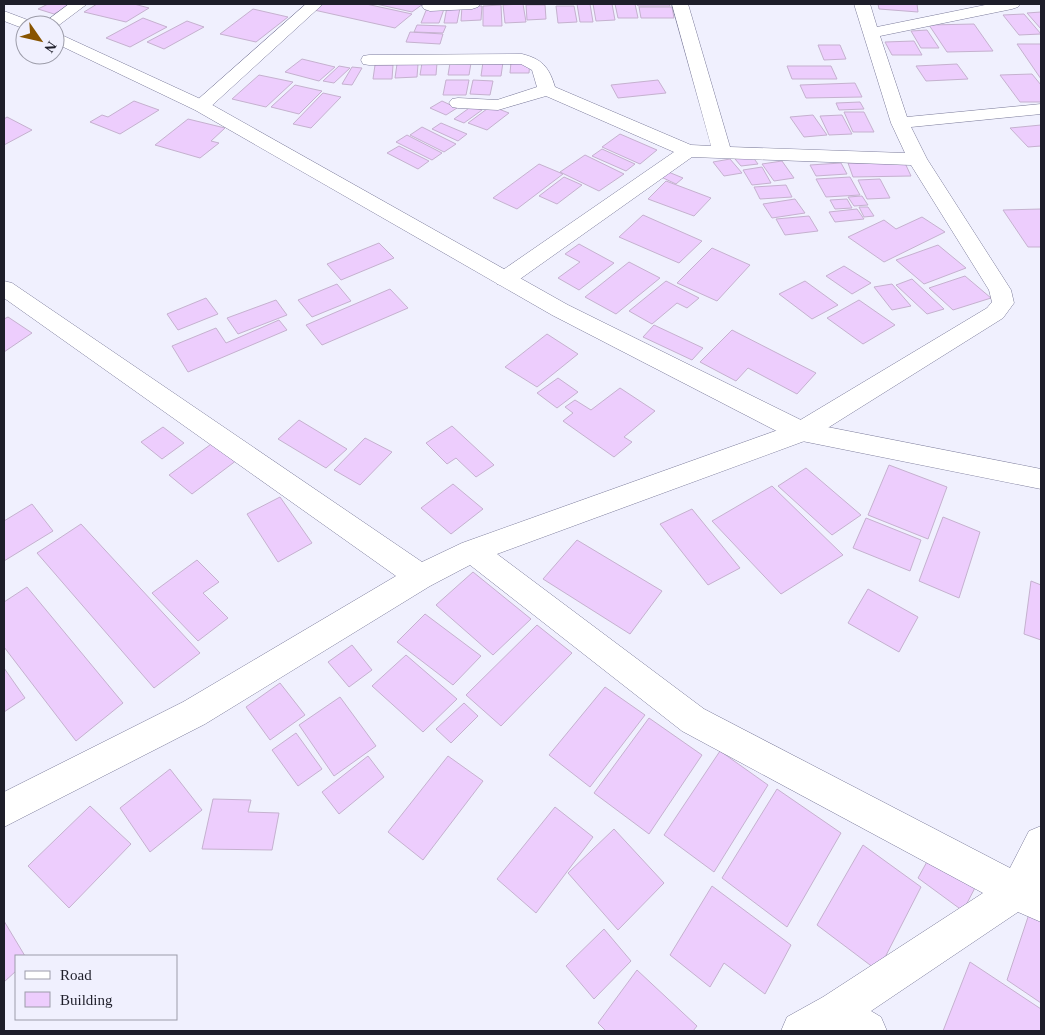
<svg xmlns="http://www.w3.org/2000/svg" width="1045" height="1035" viewBox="0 0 1045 1035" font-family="'Times New Roman',serif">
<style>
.building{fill:#edcdfd;stroke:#c5b1cf}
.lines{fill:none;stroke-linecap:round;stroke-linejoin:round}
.street-casing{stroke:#7c7c9b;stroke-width:1}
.secondary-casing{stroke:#7c7c9b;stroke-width:1}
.street{fill:#fff;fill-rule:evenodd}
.secondary{fill:#fff;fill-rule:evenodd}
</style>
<rect width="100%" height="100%" fill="#f0f0fe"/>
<path class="building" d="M48,4H72L54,14L38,9Z
M97,4H134L149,8L126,22L84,12Z
M322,4H366L412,14L395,28L314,10Z
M376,4H423L412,12Z
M523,4L526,22L505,23L503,5Z
M577,4H590L593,22H580Z
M593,4H612L615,20L596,21Z
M615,4H635L638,18H618Z
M637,4H669L670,6H638Z
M878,4H917L918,12L879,9Z
M501,5L502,26H483V6Z
M526,5H545L546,19L527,20Z
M462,6H482L481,20L461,21Z
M556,6H574L577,22L558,23Z
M447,7L460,8L457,23H444Z
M639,7H672L674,18H641Z
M427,8L444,9L439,23H421Z
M253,9L288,17L256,42L220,34Z
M1041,12V29L1027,13Z
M1024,14L1041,34L1019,35L1003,15Z
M143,18L167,27L130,47L106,38Z
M187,21L204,27L164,49L147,42Z
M974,24L993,51L947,52L929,25Z
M417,25L446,26L443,33L414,32Z
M927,30L939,48H921L911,31Z
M410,32L443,34L440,44L406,42Z
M914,41L922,55H892L885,42Z
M1017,44H1041V79Z
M818,45H840L846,59L824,60Z
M302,59L335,67L319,81L285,72Z
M483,62H503L501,76H481Z
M511,62H530L529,73H510Z
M422,63H437L436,75H420Z
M450,63H471L469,75H448Z
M397,64H418L417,77L395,78Z
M957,64L968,79L926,81L916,66Z
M375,65H393L392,79H373Z
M339,66L350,68L334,83L323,81Z
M787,66H831L837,79H792Z
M352,67L362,68L352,85L342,84Z
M1032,74L1041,85V102H1020L1000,75Z
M259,75L293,82L266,107L232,99Z
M446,80H469L466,95H443Z
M473,80L493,81L490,95L470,94Z
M658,80L666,93L618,98L611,85Z
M855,83L862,97L806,98L800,85Z
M295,85L322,91L299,114L271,107Z
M323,93L341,97L311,128L293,124Z
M134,101L159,110L120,134L90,122L102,115L108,117Z
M442,101L457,108L446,115L430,108Z
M860,102L864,109L839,110L836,103Z
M472,106L482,110L464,123L454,119Z
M491,106L509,113L487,130L468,123Z
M844,112H864L874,132H853Z
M813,115L827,135L804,137L790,117Z
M842,115L852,134L829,135L820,116Z
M7,117L32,130L4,145V119Z
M188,119L225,128L211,141L219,143L200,158L155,145Z
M441,123L467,134L458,141L432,129Z
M1041,125V146L1028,147L1010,128Z
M422,127L456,144L444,152L410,135Z
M620,134L657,150L640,164L602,147Z
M407,135L442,153L432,160L396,142Z
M399,146L429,161L418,169L387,153Z
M602,149L635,164L626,171L592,156Z
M585,155L624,174L599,191L560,172Z
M752,156L758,164L741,166L735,159Z
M730,159L742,173L724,176L713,162Z
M782,161L794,178L774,181L762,164Z
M841,163L847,174L816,176L810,165Z
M848,163H905L911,176L853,177Z
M539,164L563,174L517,209L493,198Z
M762,167L771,183L752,185L743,170Z
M666,171L683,178L676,184L659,176Z
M564,177L582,185L557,204L539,196Z
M850,177L860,195L826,197L816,179Z
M880,179L890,198L867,199L858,180Z
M666,181L711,198L694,216L648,199Z
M786,185L792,197L760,199L754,187Z
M862,196L868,205L854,206L848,197Z
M795,199L805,213L772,218L763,204Z
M847,199L852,208L835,209L830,200Z
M859,207H868L874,216L864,217Z
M857,209L864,219L835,222L829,212Z
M1041,209V247H1028L1003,210Z
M643,215L702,241L679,263L619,237Z
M809,216L818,231L785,235L776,219Z
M922,217L945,232L884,262L848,237L884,220L896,229Z
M379,243L394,258L341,280L327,264Z
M579,244L614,263L579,290L558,278L580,262L565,254Z
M938,245L966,268L924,284L896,260Z
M712,248L750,265L717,301L677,283Z
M629,262L660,278L616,314L585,297Z
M844,266L871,283L852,294L826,276Z
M965,276L991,298L953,310L929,288Z
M912,279L944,309L927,314L896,285Z
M666,281L699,298L687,308L677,303L652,324L629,311Z
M805,281L838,305L812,319L779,294Z
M337,284L351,301L312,317L298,300Z
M892,284L911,306L892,310L874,287Z
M390,289L408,308L322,345L306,325Z
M206,298L218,314L178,330L167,314Z
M276,300L287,315L238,334L227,318Z
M859,300L895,325L863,344L827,318Z
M8,317L32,333L4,352V319Z
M279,320L287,330L188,372L172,346L216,328L226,343Z
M654,325L703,348L692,360L643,337Z
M732,330L816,373L797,394L748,368L736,381L700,362Z
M547,334L578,354L537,387L505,367Z
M558,378L578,392L557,408L537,393Z
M620,388L655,411L624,437L632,442L614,457L563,421L573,413L565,407L575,400L591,410Z
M299,420L347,449L326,468L278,439Z
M452,426L494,465L476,477L456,458L447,464L426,443Z
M163,427L184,443L162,459L141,442Z
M365,438L392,452L360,485L334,470Z
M214,442L237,460L192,494L169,475Z
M889,465L947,487L928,539L868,515Z
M806,468L861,515L832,535L778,486Z
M453,484L483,509L451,534L421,508Z
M772,486L843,555L781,594L712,521Z
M280,497L312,543L278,562L247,514Z
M32,504L53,531L4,561V521Z
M692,509L740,568L708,585L660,524Z
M943,517L980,532L959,598L919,581Z
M866,518L921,540L910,571L853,548Z
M81,524L200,653L154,688L37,553Z
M577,540L662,591L630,634L543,579Z
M197,560L219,582L203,593L228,618L198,641L152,593Z
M473,572L531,619L493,655L436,605Z
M1031,581L1041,585V640L1024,634Z
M27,587L123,703L76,741L4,647V602Z
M868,589L918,617L899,652L848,623Z
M425,614L481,656L453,685L397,642Z
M537,625L572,653L501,726L466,695Z
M352,645L372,670L349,687L328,662Z
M406,655L457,699L423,732L372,686Z
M4,668L25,698L4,712Z
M280,683L305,715L270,740L246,707Z
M605,687L645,715L590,787L549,755Z
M340,697L376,746L334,776L299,725Z
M464,703L478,716L451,743L436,729Z
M649,718L702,755L649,834L594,793Z
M296,733L322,769L298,786L272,750Z
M720,751L768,785L714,872L664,835Z
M368,756L384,777L339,814L322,792Z
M448,756L483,781L423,860L388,832Z
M170,769L202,810L150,852L120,808Z
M777,789L841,833L787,927L722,878Z
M213,799L251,800L248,812L279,813L272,850L202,849Z
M90,806L131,844L69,908L28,866Z
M555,807L593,837L536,913L497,879Z
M614,829L664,883L618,930L568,873Z
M863,845L921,887L878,971L817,925Z
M934,849L979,880L963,911L918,878Z
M712,886L791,945L765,994L724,963L710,987L670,955Z
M1030,911L1041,919V1003L1007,980Z
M4,921L25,956H16V971L4,982Z
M604,929L631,961L594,999L566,966Z
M970,962L1041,1009V1031H943Z
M637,970L697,1026L693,1031H606L598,1023Z"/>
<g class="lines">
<defs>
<path id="street" d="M69,4H87L55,28V25H41Z
M306,4H323L207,110L201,111L195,110L192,106L195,102Z
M424,4H480L478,7L472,9L430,11L424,9L422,6Z
M672,4H688L730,147L905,153L891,123L854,4H870L877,27L990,4H1020L1018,7L1012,9L880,36L907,117L1041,104V114L911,127L927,159L1011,290L1014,303L1003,318L810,439L497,554L704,709L1010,868L1029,831L1041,826V922L1018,912L871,1011L881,1017L887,1031H781L787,1017L823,997L983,893L682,731L470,565L430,586L205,724L4,827V792L183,702L396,576L4,298V281L12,283L422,562L462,543L792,425L987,308L992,302L989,290L911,165L692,157L513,284L505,286L497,284L494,279L497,274L674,152L546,96L498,110L458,108L452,107L449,103L452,99L458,98L497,100L537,87L532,70L521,64L369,65L363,64L361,60L363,56L369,55L522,54C542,59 549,67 555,87L691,145L711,146Z"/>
<path id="secondary" d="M4,11L33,22L35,25H25V29L4,21Z
M55,32L207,102L568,305L807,423L1041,469V489L792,439L552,315L195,110L55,43Z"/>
</defs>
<use href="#street" class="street-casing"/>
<use href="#secondary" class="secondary-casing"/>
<use href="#street" class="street"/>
<use href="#secondary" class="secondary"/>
</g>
<rect width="1045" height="1035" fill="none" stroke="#1e1e2a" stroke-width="10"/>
<rect x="15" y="955" width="162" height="65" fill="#f0f0fe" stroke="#9c9ca9"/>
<rect x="25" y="971" width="25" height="8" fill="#ffffff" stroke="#9c9ca9"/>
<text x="60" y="980" font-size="15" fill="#1e1e2a">Road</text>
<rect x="25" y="992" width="25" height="15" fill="#edcdfd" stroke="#9c9ca9"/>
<text x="60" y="1005" font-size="15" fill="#1e1e2a">Building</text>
<g transform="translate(40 40) rotate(124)"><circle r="24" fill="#f0f0fe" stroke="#9c9ca9"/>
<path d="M0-4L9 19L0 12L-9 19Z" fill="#885400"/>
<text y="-8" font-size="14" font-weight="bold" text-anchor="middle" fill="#1e1e2a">N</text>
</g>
</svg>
